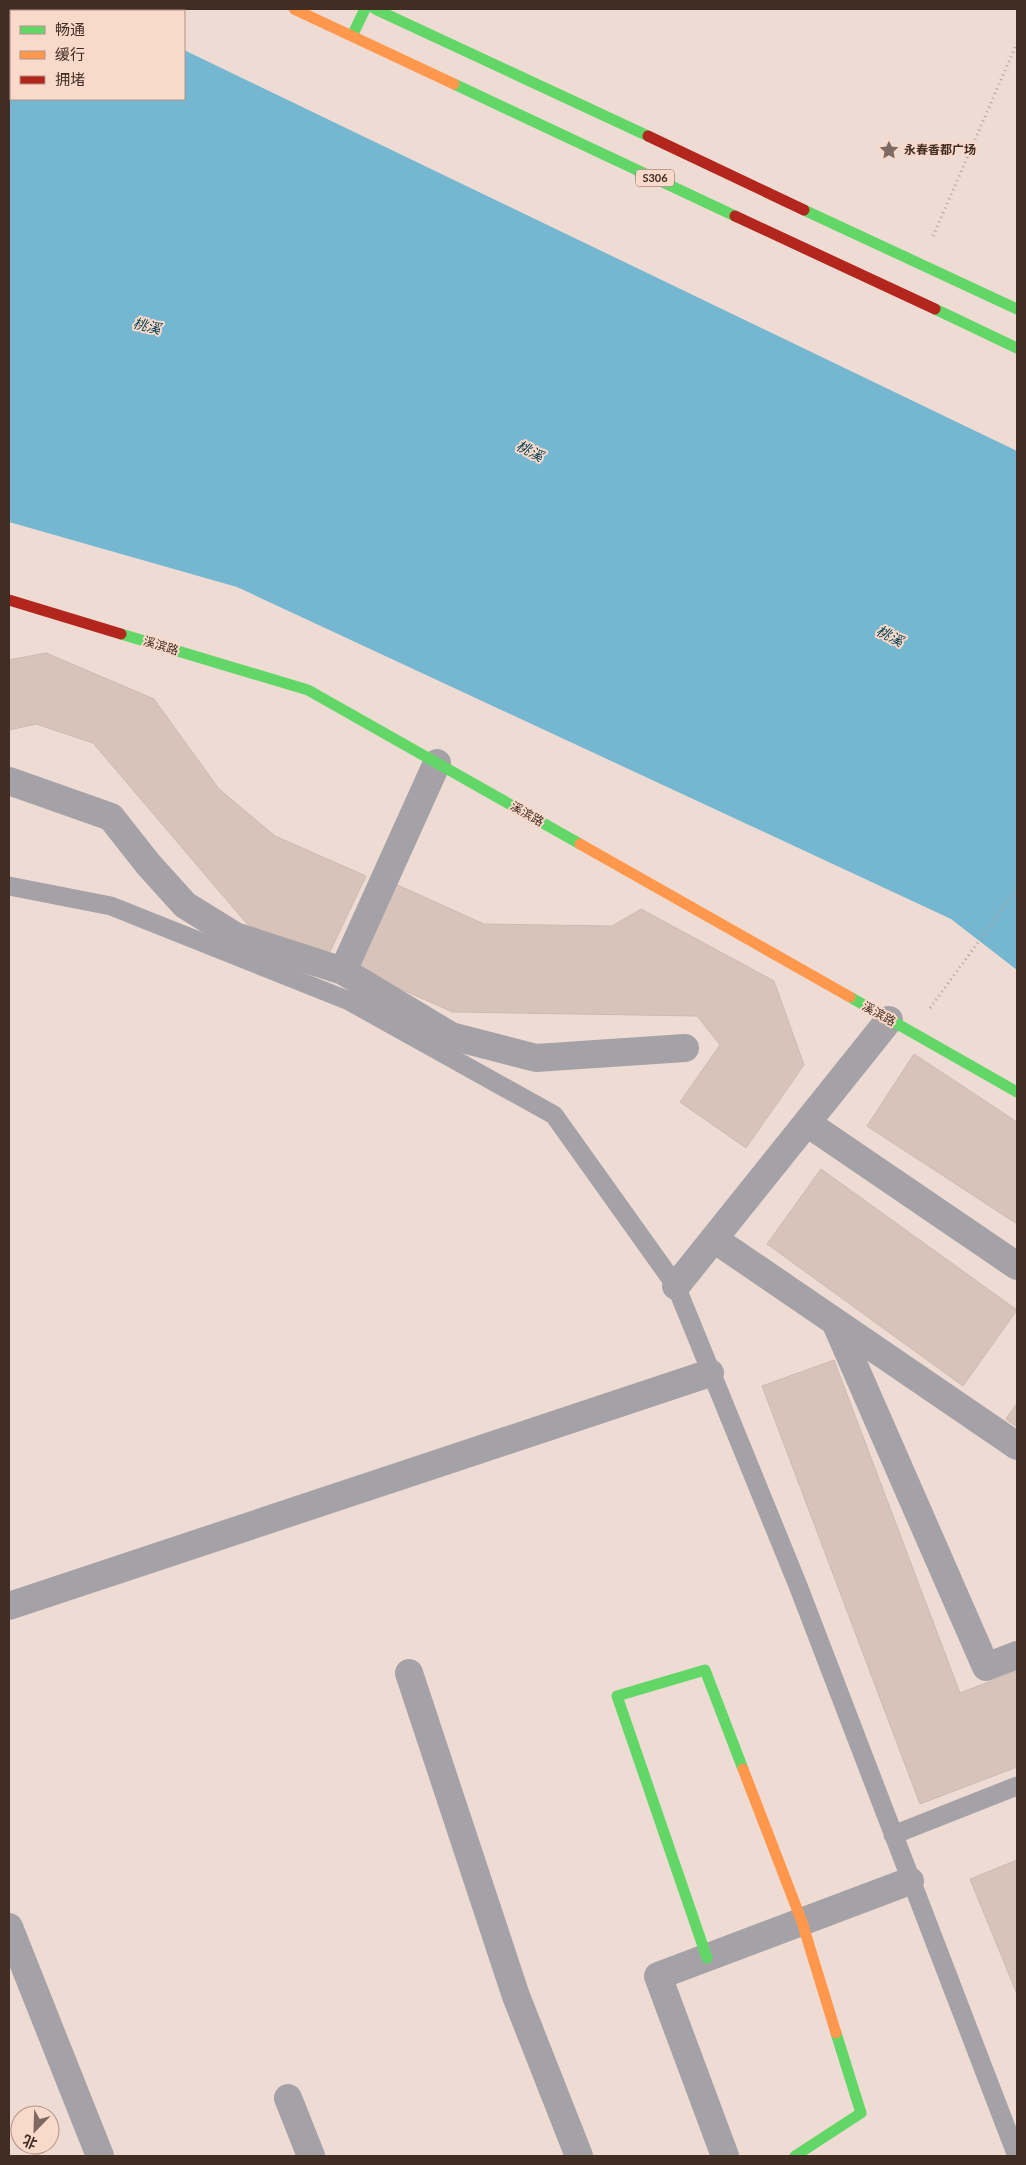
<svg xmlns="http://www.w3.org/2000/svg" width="1026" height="2165" viewBox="0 0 1026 2165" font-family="Lato,'Noto Sans SC',sans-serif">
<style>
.water{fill:#75b7d0}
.building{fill:#d7c3ba;stroke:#ccbab2}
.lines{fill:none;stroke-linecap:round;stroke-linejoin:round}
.path{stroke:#aba4a3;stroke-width:3;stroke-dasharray:1 4;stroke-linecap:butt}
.lane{stroke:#a5a2a7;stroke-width:19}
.street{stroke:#a5a2a7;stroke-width:28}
.fast{stroke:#63d668;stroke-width:11}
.slow{stroke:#ff974d;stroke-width:11}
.jam{stroke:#b3261e;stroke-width:11}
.labels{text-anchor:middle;stroke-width:4;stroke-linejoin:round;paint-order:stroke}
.shield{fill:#f8d9ca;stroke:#786156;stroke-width:1}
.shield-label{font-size:11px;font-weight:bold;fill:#412d24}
.poi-label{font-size:12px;font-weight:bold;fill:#412d24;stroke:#f8d9ca;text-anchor:start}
.street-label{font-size:12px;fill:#412d24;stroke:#f8d9ca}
.water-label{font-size:14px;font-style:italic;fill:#003e52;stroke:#f8d9ca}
</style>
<rect width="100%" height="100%" fill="#eedcd4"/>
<path class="water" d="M9,9L59,11H11V99H184V50L1017,451V970L951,919L237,587L9,522Z"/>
<path class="building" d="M46,653L154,699L219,789L275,836L366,876L326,960L247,924L93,743L36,724L9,730V660Z
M393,883L484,924L612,926L641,909L774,981L804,1065L746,1148L680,1102L720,1045L697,1016L453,1012L355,969Z
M914,1054L1017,1122V1224L867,1126Z
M821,1169L1017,1310L963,1386L767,1244Z
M834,1360L960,1693L1017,1671V1767L920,1804L762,1386Z
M1017,1403V1427L1006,1419Z
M1017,1860V1994L970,1879Z"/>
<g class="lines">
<path class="path" d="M933,236L1017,43
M930,1008L1017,889"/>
<path class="lane" d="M9,886L111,906L349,1001L554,1115L676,1286L797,1583L1017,2156
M893,1835L1017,1786"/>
<path class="street" d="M9,781L111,817L148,864L185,905L235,936L343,971L451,1036L536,1058L685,1048
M343,971L437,763
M807,1123L1017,1266
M714,1239L1017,1446
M676,1286L889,1020
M836,1324L986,1667L1017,1655
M9,1606L710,1373
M409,1673L516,1996L579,2156
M9,1927L100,2156
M288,2098L311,2156
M725,2156L658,1976L910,1881"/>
<path class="fast" d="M375,9L648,136
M352,36L365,9
M454,84L735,216
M804,210L1017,309
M935,309L1017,348
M121,634L308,690L580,844
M850,997L1017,1092
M707,1958L617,1696L705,1670L743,1769
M795,2156L861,2113L836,2033"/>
<path class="slow" d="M294,9L454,84
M580,844L850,997
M743,1769L802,1922L836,2033"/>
<path class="jam" d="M648,136L804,210
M735,216L935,309
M9,600L121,634"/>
</g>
<defs>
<symbol id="sight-bare" viewBox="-9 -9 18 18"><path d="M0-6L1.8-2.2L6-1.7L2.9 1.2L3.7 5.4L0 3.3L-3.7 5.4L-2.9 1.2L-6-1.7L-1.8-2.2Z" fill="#7e6a62" stroke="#f8d9ca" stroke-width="2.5" paint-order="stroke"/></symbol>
</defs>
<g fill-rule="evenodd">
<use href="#sight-bare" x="875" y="136" width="28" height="28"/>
</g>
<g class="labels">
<rect class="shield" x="636" y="169.5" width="38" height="17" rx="4"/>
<g class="shield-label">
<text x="655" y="182">S306</text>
</g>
<g class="poi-label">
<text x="904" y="154">永春香都广场</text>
</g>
<g class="street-label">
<text transform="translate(161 646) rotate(17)" y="4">溪滨路</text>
<text transform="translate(527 814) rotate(30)" y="4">溪滨路</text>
<text transform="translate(879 1014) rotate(29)" y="4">溪滨路</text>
</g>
<g class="water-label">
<text transform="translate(147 326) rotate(14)" y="5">桃溪</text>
<text transform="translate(530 451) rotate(27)" y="5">桃溪</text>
<text transform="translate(890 636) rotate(27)" y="5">桃溪</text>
</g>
</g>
<rect width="1026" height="2165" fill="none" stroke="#412d24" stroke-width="20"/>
<rect x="10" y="10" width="175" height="90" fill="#f8d9ca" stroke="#af9488"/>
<rect x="20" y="26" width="25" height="8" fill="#63d668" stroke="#af9488"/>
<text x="55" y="35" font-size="15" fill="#412d24">畅通</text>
<rect x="20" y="51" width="25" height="8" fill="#ff974d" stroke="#af9488"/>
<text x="55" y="60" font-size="15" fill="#412d24">缓行</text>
<rect x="20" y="76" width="25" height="8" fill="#b3261e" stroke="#af9488"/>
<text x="55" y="85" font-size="15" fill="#412d24">拥堵</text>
<g transform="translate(35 2130) rotate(203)"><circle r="24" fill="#f8d9ca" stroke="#af9488"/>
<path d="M0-4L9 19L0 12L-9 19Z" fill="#7e6a62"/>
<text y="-8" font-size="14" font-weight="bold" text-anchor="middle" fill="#412d24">北</text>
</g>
</svg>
